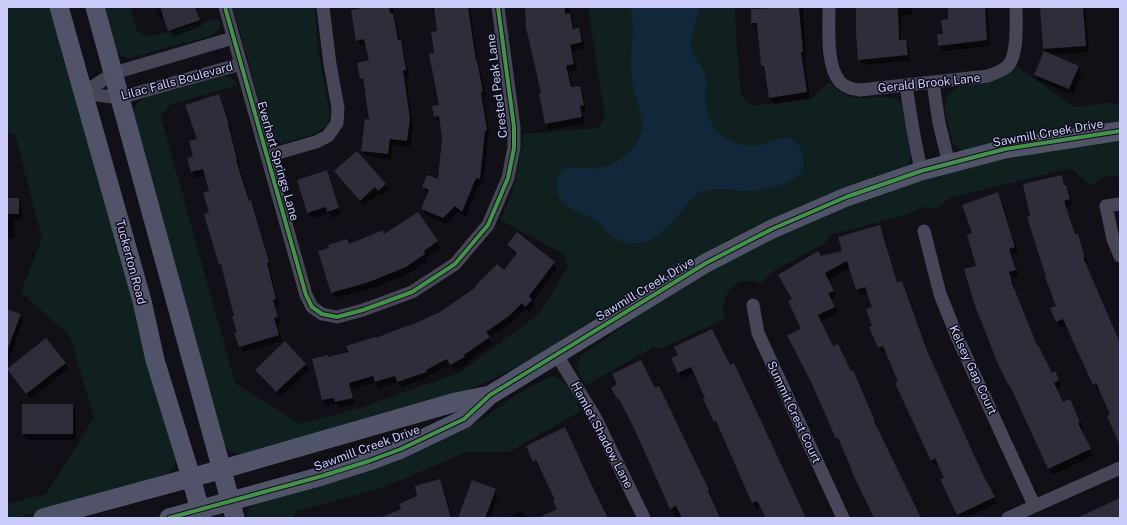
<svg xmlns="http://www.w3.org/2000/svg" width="1127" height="525" viewBox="0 0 1127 525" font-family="'Public Sans',sans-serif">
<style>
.green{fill:#10201f}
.water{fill:#122739}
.shadow{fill:#0007}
.building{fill:#2e2d39}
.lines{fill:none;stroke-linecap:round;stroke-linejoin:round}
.street{stroke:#464656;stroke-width:13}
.secondary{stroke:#515469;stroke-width:19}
.cycleway-casing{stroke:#0d0c1a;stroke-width:6}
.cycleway{stroke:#419447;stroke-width:4}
.labels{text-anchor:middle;stroke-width:3;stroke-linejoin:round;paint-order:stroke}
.street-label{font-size:12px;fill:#cbccf9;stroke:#0d0c1a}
</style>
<rect width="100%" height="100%" fill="#101016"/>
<path class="green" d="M7,7H50L176,457C176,464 174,468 169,474L17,518H7V504L46,494L94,418L70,336L21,292L42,238L15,134L7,132Z
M102,7H130L137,31L149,37L219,18C222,27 219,31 211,36L129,58L122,56L113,48Z
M233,7H315L318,51L330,113L328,125L321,130L312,135L283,143L279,142L268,133Z
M588,7H735L736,38L741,96L752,106L811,99L829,82C836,89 842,94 852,97C864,100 888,94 896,99C900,101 902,105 903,109L912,154L909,164L903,169L767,222L737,236L690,261L611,308L540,354L497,377L457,395L248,453C234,455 232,454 223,443L133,118C134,107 135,104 145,98L224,76C231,77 235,79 238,85L169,105L161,117L235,383L300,424L359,408L459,373L539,314L568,267L565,255L500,220C515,190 520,167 523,134L598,128L605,118Z
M1016,66L1074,107L1113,102L1120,107V122L967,151C958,150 952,145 951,135C949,128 944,108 945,102C948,82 981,84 996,80C1004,77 1010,72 1016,66Z
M1120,139V177C1108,174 1100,177 1091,186L1071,168L950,198L936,209C924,207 920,207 909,214L830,235L825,243L773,271L761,284C758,283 754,282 752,281C729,278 720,301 725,319L660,349L654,347L586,385C579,374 573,368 582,355L679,287L801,224L865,199L940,175L1006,159Z
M553,376C568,381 574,398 581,411L509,452H466L404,479L374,490L297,511L292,518H246L249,508L259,502L449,436L483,419L516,395L547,378Z"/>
<path class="water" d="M630,7H699C698,18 690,37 691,45C692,57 702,66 706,77C707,82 706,88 705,93C704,108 709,125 721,135C729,141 741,145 751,146C768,147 788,126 800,148C803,153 804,160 803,167C799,184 764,190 748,191C734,191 716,186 701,192C693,195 688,204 682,211C672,223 662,235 647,241C638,244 629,245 620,241C609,236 603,224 593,219C580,212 560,208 557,191C557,187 557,180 559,176C567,161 586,170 599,168C609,166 620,161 627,154C635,147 641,138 642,127C643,112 634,96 632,81C628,57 637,31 630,7Z"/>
<path class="shadow" d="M156,7H196L202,26L173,37L165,18L161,19Z
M353,7H393L400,41L403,47L409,76H406L413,125L410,147L393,145L391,160L366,156L363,150L370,121L364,84L361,78L370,61L367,45L361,46L357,40Z
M431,7H470L478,64L480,68L486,97L483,98L490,136L488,137L483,184H479L466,217L458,211L447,224L426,215L422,209L428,194L423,187L439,181L443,138L441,122H438L434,116L440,105L435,54L438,32L435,11H433Z
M526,7H570L575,30L579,29L582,35L585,48L572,51L577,70L569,72L573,88L579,87L583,93L586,111L582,112L585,123L549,130L546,124L542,94Z
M758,7H803L806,58H804L810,98L774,104L770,98L765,72L762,66L758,28L756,29L752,23Z
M856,7H912V15H901V41H906L909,47L910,61L862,65L859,59Z
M949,7H987L990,46L943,51L939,45L949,20Z
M1041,7H1085L1089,52L1050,55L1078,66L1082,72L1073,95L1039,81L1035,75L1047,54L1044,49Z
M219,95L222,101L232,130L230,131L240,166H239L250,201L254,207L271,268L270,269L279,305L275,306L281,323L277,324L282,341L243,352L240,346L236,317L223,270L220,264L210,213L211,191L206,175L195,178L192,172L188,158L194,157L198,140Z
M335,171L385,184L389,190L382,196L379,193L364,206L339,177Z
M326,172L330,178L341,214L332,218L329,213L312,219L308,213L298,181Z
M1062,176L1069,192L1072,205L1066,207L1076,235H1078L1081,241L1088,263L1086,264L1120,343V443L1111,415L1099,389L1098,390L1094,384L1066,325L1060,327L1057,322V306L1047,277L1031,217Z
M998,193L1001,199L1018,253L1012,255L1019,276L1012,278L1015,287H1013L1038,346L1052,374L1058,378L1061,387L1057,389L1063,403L1073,406L1083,428L1081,429L1093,456L1052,475L1014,392L977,266L973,234Z
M7,199H19L22,205V219L14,220V238H7Z
M879,227L883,233L898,283L902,282L905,288L931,360L986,482L997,503L966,518H960L958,514L939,464L935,466L931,460L887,351L882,353L879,347L873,327V308L868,293L860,295L857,289L850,267L828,280L836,297L831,300L838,313L821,321L833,347L856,377L878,427L877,428L920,518H875L842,444L837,438L827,416L794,300L820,258L843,252Z
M382,231L385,235L437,242L440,248L426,257L428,260L410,273L373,288L335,298L332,292L349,245Z
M508,245L554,263L557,269L532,302L535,306L529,312L526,309L512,322L489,338L492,344L467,362L468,364L454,370L451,365L428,376L429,378L401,387L398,382L379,388L376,382L352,389L355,404L339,408L337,404L327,406L323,400L313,360L328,358L350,353L375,339L441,313L504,271L516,255L511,251Z
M7,315H20L23,321L7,366Z
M712,330L806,518H767L761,507L756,509L719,427L715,422L705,400L706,399L694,373L682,378L678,372L679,356Z
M65,363L68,369L30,399L8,369Z
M305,364L309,370L280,397L260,376L256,370Z
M612,388L655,389L662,393L712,496L710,497L720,518H676L634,426Z
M72,405L76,411V440H27L23,434Z
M568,434L609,518H552L558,509L556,500L540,466L538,467L527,447Z
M440,481L443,487L452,518H390Z
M495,490L498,496L490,518H459Z
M521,510L526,518H509Z"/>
<path class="building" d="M160,7H195L200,20L168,31Z
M367,7H389L390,13H393L398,40H401L406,70H403L410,119L407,141L390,139L388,154L361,151L365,119L369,120L363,78L360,79L357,63L369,60L364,39L356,41L351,10Z
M434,7H468L476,61H477L483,91L481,92L487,130L485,131L480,179L476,178L462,212L455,206L443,218L421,209L429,190L422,187L427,175L438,179L442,138L439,116L434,117L432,106L439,105L429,54L434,53L431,32L437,31Z
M525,7H565V14L570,13L573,29L579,28L582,42L570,45L574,64L566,66L571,87L580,86L584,105L580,106L582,117L545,124L539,93H541L525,23H526Z
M799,7L803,52H801L807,92L769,98L764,66H761L757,23H751V9Z
M856,7H898L899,40H906L908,55L858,60L856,34Z
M948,7H985L987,40L938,46L937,34H943L941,20L948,19Z
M1040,7H1083L1086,46L1043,49Z
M1044,51L1079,66L1069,89L1034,75Z
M219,94L229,124H228L237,160H236L249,201L251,200L269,262L267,263L276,299L273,300L278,317L274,318L279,335L239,347L234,333L237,332L232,317L234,316L221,264L219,265L204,214L209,212L203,193L209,191L203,169L191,172L187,158L193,156L189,141L197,139L185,105Z
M357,151L386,184L378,191L375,187L360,201L334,171Z
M327,170L339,208L327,212L326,207L307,213L297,180Z
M1062,175L1064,185H1066L1070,199L1064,201L1075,234H1078L1085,257H1083L1120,343V446L1107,416L1110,414L1096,383L1093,385L1063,319L1056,322L1050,308L1056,306L1045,277H1046L1027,217L1030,216L1023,184Z
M998,192L1015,247L1009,249L1016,270L1009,272L1012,281H1011L1037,345H1038L1052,373L1055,371L1059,380L1054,383L1063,402L1070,399L1080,422L1078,423L1091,449L1048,469L1010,386H1009L998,364L974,303L964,269L976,266L967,235L972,233L962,205Z
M7,198H19V214H7Z
M418,212L438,241L424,251L425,254L406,267L369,282L331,293L318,251L329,248L328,245L347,239L349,244L383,230L384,234Z
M880,225L897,282L902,281L928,353L983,475L995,497L957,515L940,479L944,478L935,458L931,461L895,383L898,382L883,346L878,348L869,327L872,326L866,309L872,307L865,287L856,290L847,261L825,273L834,291L828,293L835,307L818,315L833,346L838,344L851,371L853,370L875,421H874L921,518H874L851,470H852L838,438L836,439L812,384L787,335L801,329L788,301L792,299L778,275L818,251L821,256L842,251L838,237Z
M517,232L555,262L529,296L532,300L525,307L522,303L509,316L486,332L490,337L464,355L465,357L450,365L447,359L426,370L427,372L397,382L395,376L375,382L373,376L349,383L353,398L335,402L334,398L322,400L312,359L328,355V357L349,352L346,346L375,337L376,338L409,325V326L440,312L476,287L475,286L497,264L504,270L517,253L507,245Z
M7,309L21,314L8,348H7Z
M712,329L730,365L734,363L806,518H766L757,501L752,503L716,421L714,422L703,399L705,398L691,367L678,373L671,358L678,355L674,347Z
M46,338L66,363L26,394L7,369Z
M285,341L306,364L276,392L255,370Z
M641,360L655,388L659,386L709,490L708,491L720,518H682L676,506L670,509L633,426L619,399L618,400L611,388L617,384L612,374Z
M22,404H73V434H22Z
M565,427L591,483L608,518H538L557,509L553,501L555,500L536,460L533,462L526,446Z
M440,479L451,518H380L401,509L399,504L417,496L415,486Z
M472,480L496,489L485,518H458Z
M1120,498V518H1077Z"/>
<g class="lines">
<path class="street" d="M225,7L306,295L312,307L322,314L337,317L363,310L412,292L455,264L488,225L508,178L514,148V127L498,7
M829,7C829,28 826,66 840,82C846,88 853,89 860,90L988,76C993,74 1000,72 1005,68C1019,60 1016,21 1016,7
M933,83L939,123L949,164
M906,86L913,130L921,171
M83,93L119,98L241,64
M83,93L114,73L233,38
M267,156L316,142L328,136L337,123L338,108L330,64L323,7
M1120,204L1106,206L1113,239L1120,256
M924,231L940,294L958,339L1034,505
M753,305L758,333L843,518
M557,355L596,419L644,518
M1008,518L1120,468"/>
<path class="secondary" d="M59,7L142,301L155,360L191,477L202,518
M95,7L235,518
M43,518L223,469L456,402L490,395
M169,518L322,476L369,461L401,449L464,419L490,395L706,263L772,229L846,197L921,171L1005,149L1120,131"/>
<defs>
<path id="cycleway" d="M225,7L306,295L312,307L322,314L337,317L363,310L412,292L455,264L488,225L508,178L514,148V127L498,7
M169,518L322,476L369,461L401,449L464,419L490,395L706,263L772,229L846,197L921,171L1005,149L1120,131"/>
</defs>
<use href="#cycleway" class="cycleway-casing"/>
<use href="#cycleway" class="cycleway"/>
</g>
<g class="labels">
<g class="street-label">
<text transform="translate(177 81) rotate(-15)" y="4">Lilac Falls Boulevard</text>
<text transform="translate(929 83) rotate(-6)" y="4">Gerald Brook Lane</text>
<text transform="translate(497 86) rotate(-97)" y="4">Crested Peak Lane</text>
<text transform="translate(1048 133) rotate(-10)" y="4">Sawmill Creek Drive</text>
<text transform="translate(278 161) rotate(74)" y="4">Everhart Springs Lane</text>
<text transform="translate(131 262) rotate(75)" y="4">Tuckerton Road</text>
<text transform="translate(645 289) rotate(-31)" y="4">Sawmill Creek Drive</text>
<text transform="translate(973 370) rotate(65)" y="4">Kelsey Gap Court</text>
<text transform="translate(794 412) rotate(65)" y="4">Summit Crest Court</text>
<text transform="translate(602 435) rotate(62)" y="4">Hamlet Shadow Lane</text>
<text transform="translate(367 448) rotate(-20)" y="4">Sawmill Creek Drive</text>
</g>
</g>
<rect width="1127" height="525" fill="none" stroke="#cbccf9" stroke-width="16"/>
</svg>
